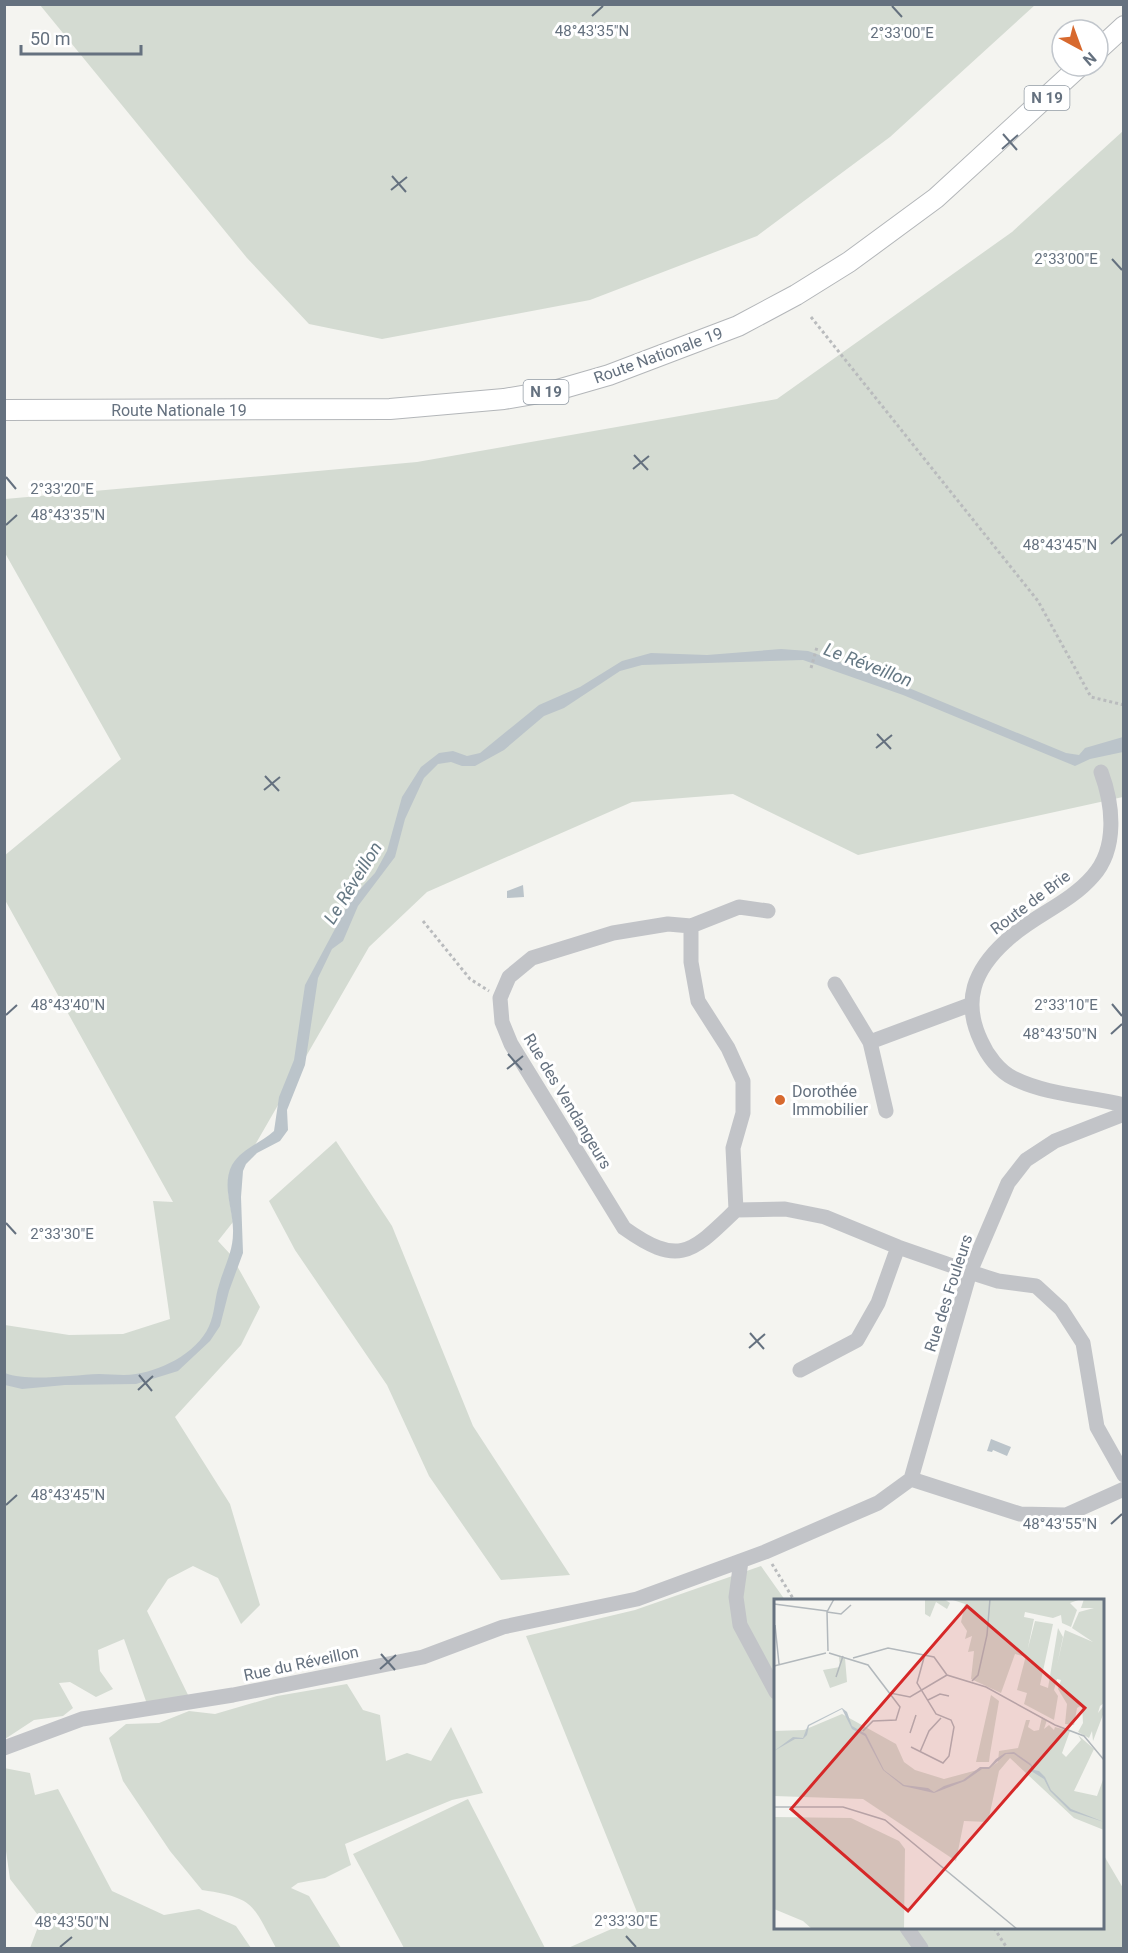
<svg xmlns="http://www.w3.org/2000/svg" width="1128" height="1953" viewBox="0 0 1128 1953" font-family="Roboto,sans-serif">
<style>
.green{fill:#d4dbd2}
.water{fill:#bbc4ca}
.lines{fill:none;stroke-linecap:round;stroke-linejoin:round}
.major-casing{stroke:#b3b6b9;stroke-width:22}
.path{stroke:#b9bbbd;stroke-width:3;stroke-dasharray:3 3;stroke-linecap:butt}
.minor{stroke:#c2c4c8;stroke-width:15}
.major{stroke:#fff;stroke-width:20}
.ticks{fill:none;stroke:#65717f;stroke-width:2}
.poi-dot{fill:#d7692e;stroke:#fff;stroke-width:2}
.labels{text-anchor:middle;stroke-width:6;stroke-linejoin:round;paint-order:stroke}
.shield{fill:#fff;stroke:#939ca5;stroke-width:1.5}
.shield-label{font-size:15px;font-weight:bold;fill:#65717f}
.street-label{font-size:16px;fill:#65717f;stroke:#fff}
.poi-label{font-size:16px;fill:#65717f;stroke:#fff;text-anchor:start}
.water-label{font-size:18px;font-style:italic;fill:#657884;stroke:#fff}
.inset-road{fill:none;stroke:#b2b8bc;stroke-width:1.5}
.view{fill:#d62828;fill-opacity:0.15;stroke:#d62828;stroke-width:3}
.inset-edge{fill:none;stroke:#65717f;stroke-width:3}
.ticks-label{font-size:15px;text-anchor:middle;fill:#65717f;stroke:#fff;stroke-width:6;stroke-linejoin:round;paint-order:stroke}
</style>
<rect width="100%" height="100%" fill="#f4f4f0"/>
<path class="green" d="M40,5H1035L890,137L757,236L590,300L382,339L309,324L247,258Z
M1123,131V797L858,855L733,794L632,802L427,892L369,947L228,1192L233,1222L218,1241L231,1255L260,1307L241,1345L175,1417L230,1504L260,1605L241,1624L218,1578L193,1566L168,1579L147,1611L190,1699L147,1704L124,1639L98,1650L100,1671L113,1689L96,1697L70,1682L59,1683L73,1708L63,1716L34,1720L5,1739V1325L69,1335L123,1334L170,1319L153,1201L173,1202L5,900L4,856L121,759L5,553V499L417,462L777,399L1012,232Z
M336,1141L392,1226L473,1426L570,1575L501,1580L429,1476L387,1385L295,1250L269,1201Z
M761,1566L785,1600H776V1928H1102L1103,1854L1123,1888V1948H568L639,1917L526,1636L635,1610Z
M347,1684L363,1710L380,1715L386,1761L407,1753L431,1761L451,1727L483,1793L452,1800L345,1844L351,1865L325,1878L298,1883L291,1888L309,1896L341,1948H276C252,1904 255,1898 202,1890L170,1851L123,1781L109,1738L126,1724L159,1723L189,1711L215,1714L277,1696Z
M4,1768L30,1773L35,1795L58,1789L112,1891L164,1915L199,1909L236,1926L251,1948H30L41,1919L10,1879L5,1844Z
M468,1799L545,1948H404L353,1854Z"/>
<path class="water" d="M781,649L808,651L880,676L1066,753L1079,755L1085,748L1123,737V752L1090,759L1075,766L903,695L803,660L642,665L620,671L564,708L544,716L504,750L475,766H462L451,762L438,764L424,778L405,819L395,857L358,906L343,941L332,949L318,978L305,1065L287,1110L288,1130L280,1141L257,1153L246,1164L243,1171L241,1197L243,1253L229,1291L220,1326L210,1341L178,1371L136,1384L65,1385L22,1389L5,1385V1373C28,1382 72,1375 99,1374C111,1374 124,1376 136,1374C164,1370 202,1350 211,1321C215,1309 215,1297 219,1285C224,1267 233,1252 233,1233C234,1211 221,1186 232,1165C242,1148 260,1144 274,1131L279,1097L294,1060L305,985L351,899L375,873L387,851L402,797L421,767L439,753L453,751L467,756L480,753L539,705L580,687L622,661L651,653L707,655Z
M523,885L524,897L507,898V891Z
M991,1439L1011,1447L1007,1456L993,1450L992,1452L987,1451Z"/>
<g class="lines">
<defs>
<path id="major" d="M1098,50L1124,26
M4,410L390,409L504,399L557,390L609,375L738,326L796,295L849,262L936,198L1080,66"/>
</defs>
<use href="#major" class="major-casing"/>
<path class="path" d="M811,317L1038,601L1091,697L1124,705
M811,668L817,647
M423,921L470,979L489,991
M772,1564L794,1600
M994,1928L1007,1948"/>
<path class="minor" d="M1101,772C1113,804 1118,848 1093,876C1069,904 1032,916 1006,941C974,970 962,1001 981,1041C987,1055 999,1071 1013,1078C1047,1095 1088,1096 1124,1105
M768,911L739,907L691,926L668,924L613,933L532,958L509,977L500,998L502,1022L511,1044L624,1228C680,1268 692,1252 736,1210L785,1209L825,1217L898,1247L970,1272L998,1281L1036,1286L1061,1309L1083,1343L1097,1427L1124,1475
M691,926V962L698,1001L728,1048L743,1081V1113L733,1148L736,1210
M835,984L870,1042L886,1111
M870,1042L972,1004
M800,1370L857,1340L878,1303L898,1247
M911,1479L970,1272L1008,1183L1026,1160L1055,1141L1124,1114
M911,1479L1020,1514L1066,1515L1124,1489
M741,1561L736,1597L740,1625L776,1692
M4,1748L82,1719L233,1695L423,1657L503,1627L637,1599L765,1552L878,1503L911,1479
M907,1928L921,1948"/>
<use href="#major" class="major"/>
</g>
<path class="ticks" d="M892,6L902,17M592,16L603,6M1003,134L1017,150M1002,149L1018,135M392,176L406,192M391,190L407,177M1112,259L1122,270M634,455L648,470M633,469L649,456M6,477L16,489M6,525L17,515M1111,544L1122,534M877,734L891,749M876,748L892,735M265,776L279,791M264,790L280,777M1112,1004L1122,1016M6,1015L17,1005M1111,1034L1122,1024M508,1054L522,1070M507,1069L523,1056M6,1223L16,1234M750,1333L764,1349M749,1348L765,1334M139,1375L152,1391M138,1390L153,1376M6,1505L17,1495M1111,1524L1122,1514M381,1654L395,1670M380,1669L396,1655M626,1936L636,1947M60,1947L72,1937"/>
<circle class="poi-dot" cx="780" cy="1100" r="6"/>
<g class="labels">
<g class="shield">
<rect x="1024.5" y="86" width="45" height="24" rx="4.5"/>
<rect x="523.5" y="380" width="45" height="24" rx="4.5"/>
</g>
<g class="shield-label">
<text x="1047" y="103">N 19</text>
<text x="546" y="397">N 19</text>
</g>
<g class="street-label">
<text transform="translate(658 355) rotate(-20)" y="6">Route Nationale 19</text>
<text x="179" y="416">Route Nationale 19</text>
<text transform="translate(1030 902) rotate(-37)" y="6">Route de Brie</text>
<text transform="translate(568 1101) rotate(59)" y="6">Rue des Vendangeurs</text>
<text transform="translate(948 1293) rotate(-72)" y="6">Rue des Fouleurs</text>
<text transform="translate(301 1663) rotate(-12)" y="6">Rue du Réveillon</text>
</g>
<g class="poi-label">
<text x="792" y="1097">Dorothée<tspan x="792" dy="18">Immobilier</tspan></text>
</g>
<g class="water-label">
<text transform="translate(868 665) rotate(21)" y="6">Le Réveillon</text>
<text transform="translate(353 883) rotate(-58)" y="6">Le Réveillon</text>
</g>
</g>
<g transform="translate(774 1599)">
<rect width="330" height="330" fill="#f4f4f0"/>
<path d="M170,0L176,4L173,10L162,3L156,18L151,15V0ZM176,0H307L296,4L303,11L297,28L288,24L287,16L279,19L251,13L250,18L260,20L252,58L241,55L227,94L197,80L200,52L194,53L198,37L191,40L193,32L187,23L191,5ZM310,0H330V104L326,107L324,114L330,106V113L319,142L318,132L315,139L304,133L309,124L308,106L303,109L300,126L291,125L293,105L284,90L287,81L283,80L280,91L284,97L280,121L250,105L253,94L243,91L261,22L279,25L266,86L274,89L284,29L289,38L283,66L291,31L319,43L298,29L305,13L320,9H307ZM65,58L71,59L73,83L56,89L49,71L66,68ZM217,96L225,102L216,155L215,163H202ZM68,115L122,145L130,163L141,171L170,180L218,167L224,163L225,152L244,149L252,121H256L254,128L260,132L265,131L268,118L273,121L270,130L275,126L280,131L281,128L296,132L288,154L292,158L307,141L304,136L320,150L300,192L323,197L330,178V231L300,219L236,159L225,172L214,223L190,222L182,262L89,200L0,197V132L30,131ZM0,218L77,219L125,242L131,250L130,330H38L29,322L0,310Z" fill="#d4dbd2"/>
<path d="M68,109L73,113L78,127L92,135L110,171L130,186L154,189L160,193L170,187L189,181L206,168H215L222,160L231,154L240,153L257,165L260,171L265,172L271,178L277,191L297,210L330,223L296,212L276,192L270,180L257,172V167L240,155H232L215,170H208L191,182L160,194L129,187L109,171L91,137L78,130L68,110L35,127L33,136L29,140H21L0,152L19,138L29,139L34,126Z" fill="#bbc4ca"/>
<path class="inset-road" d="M0,5L53,12M53,13L67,15L77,6M1,26L5,65M54,52L53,13L60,0M55,54L94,66L126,108L122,121L99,122L89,132M79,59L114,49L160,58L173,76L212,88L281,126L310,137L330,161M0,67L52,54M62,78L69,57M198,82L204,76L213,36L216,0M116,94L136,98L173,76M154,101L166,95L175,97M136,134L142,116M137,148L169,164L175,157L180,128L177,121L162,115L143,84L151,55M146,153L155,132L167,119M0,208H69L111,221L243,330"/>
<path class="view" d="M193,7L311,109L134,312L17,210Z"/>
<rect width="330" height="330" class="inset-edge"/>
</g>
<g class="ticks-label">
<text x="592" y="36">48°43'35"N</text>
<text x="902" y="38">2°33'00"E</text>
<text x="1066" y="264">2°33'00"E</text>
<text x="62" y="494">2°33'20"E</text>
<text x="68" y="520">48°43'35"N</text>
<text x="1060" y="550">48°43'45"N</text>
<text x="1066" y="1010">2°33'10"E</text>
<text x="68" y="1010">48°43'40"N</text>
<text x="1060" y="1039">48°43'50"N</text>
<text x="62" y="1239">2°33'30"E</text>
<text x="68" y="1500">48°43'45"N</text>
<text x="1060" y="1529">48°43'55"N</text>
<text x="626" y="1926">2°33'30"E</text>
<text x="72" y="1927">48°43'50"N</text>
</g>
<rect width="1128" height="1953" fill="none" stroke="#65717f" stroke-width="12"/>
<g transform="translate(1080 48) rotate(139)"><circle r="28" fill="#ffffff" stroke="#c1c6cc" stroke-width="1.5"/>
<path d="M0-4.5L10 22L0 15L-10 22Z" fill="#d7692e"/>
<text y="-9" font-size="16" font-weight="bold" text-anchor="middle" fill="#65717f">N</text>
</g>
<path d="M21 45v9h120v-9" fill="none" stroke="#65717f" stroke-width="3"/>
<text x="30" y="45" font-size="18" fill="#65717f" stroke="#ffffff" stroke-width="4.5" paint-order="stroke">50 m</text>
</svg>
